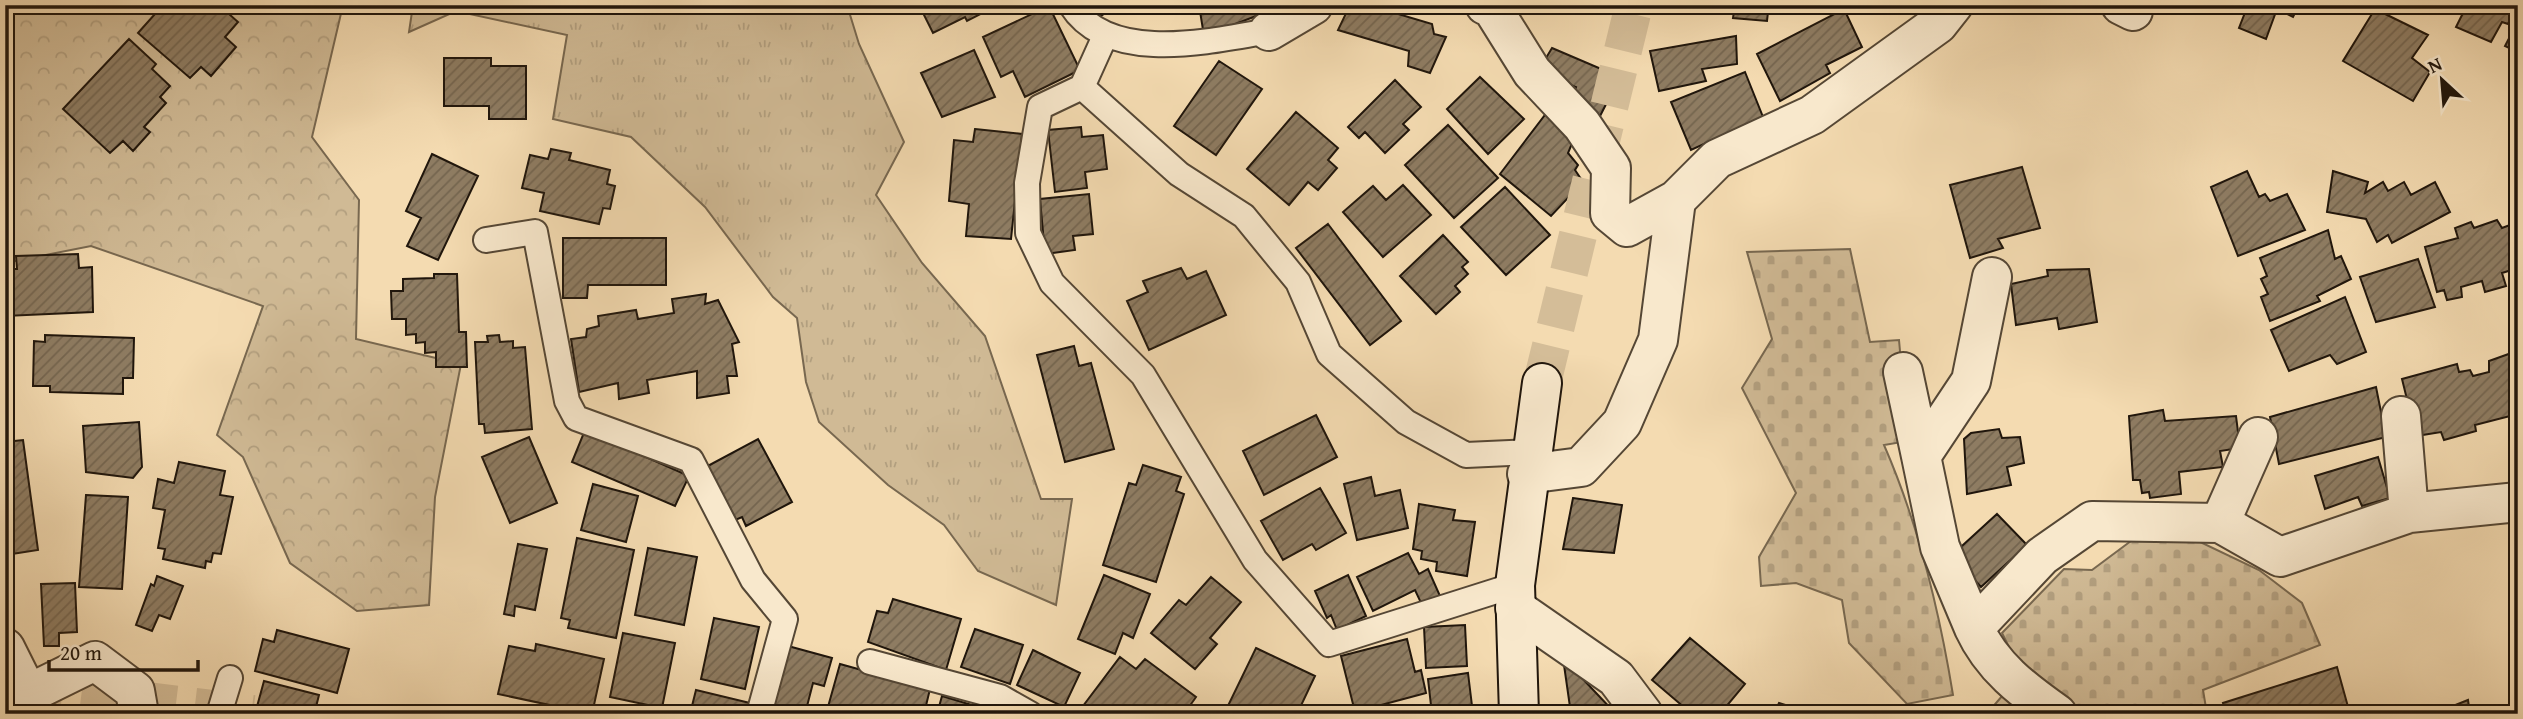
<svg xmlns="http://www.w3.org/2000/svg" width="2523" height="719" viewBox="0 0 2523 719" font-family="'Gentium Book Plus',serif">
<style>
.grass{fill:url(#grass-tufts);stroke:#786850;stroke-width:2}
.forest{fill:url(#forest-crowns);stroke:#786850;stroke-width:2}
.cemetery{fill:url(#cemetery-stones);stroke:#786850;stroke-width:2}
.building{fill:url(#building-hatch);stroke:#20160c;stroke-width:2}
.lines{fill:none;stroke-linecap:round;stroke-linejoin:round}
.street-tunnel{stroke:#d4bd98;stroke-width:38;stroke-dasharray:38 19;stroke-linecap:butt}
.secondary-tunnel{stroke:#d4bd98;stroke-width:38;stroke-dasharray:38 19;stroke-linecap:butt}
.lane-casing{stroke:#554735;stroke-width:28}
.street-casing{stroke:#554735;stroke-width:42}
.secondary-casing{stroke:#20160c;stroke-width:42}
.lane{stroke:#f8e8cc;stroke-width:24}
.street{stroke:#f8e8cc;stroke-width:38}
.secondary{stroke:#f8e8cc;stroke-width:38}
</style>
<defs>
<pattern id="grass-tufts" width="24" height="20" patternUnits="userSpaceOnUse" patternTransform="scale(1.75)"><rect width="24" height="20" fill="#d0ba95"/><path d="M3 7l-1-3M5 7V3M7 7l1-3M15 17l-1-3M17 17v-4M19 17l1-3" fill="none" stroke="#b29f7f"/></pattern>
<pattern id="forest-crowns" width="20" height="18" patternUnits="userSpaceOnUse" patternTransform="scale(1.75)"><rect width="20" height="18" fill="#d0ba95"/><path d="M2 6a3 3 0 1 1 6 0M12 15a3 3 0 1 1 6 0" fill="none" stroke="#b29f7f"/></pattern>
<pattern id="cemetery-stones" width="16" height="16" patternUnits="userSpaceOnUse" patternTransform="scale(1.75)"><rect width="16" height="16" fill="#d0ba95"/><path d="M2 7V4a2 2 0 0 1 4 0v3zM10 15v-3a2 2 0 0 1 4 0v3z" fill="#b29f7f"/></pattern>
<pattern id="building-hatch" width="6" height="6" patternUnits="userSpaceOnUse" patternTransform="scale(1.75)"><rect width="6" height="6" fill="#8e7c62"/><path d="M-1 1l2-2M0 6l6-6M5 7l2-2" fill="none" stroke="#74654f"/></pattern>
</defs>
<rect width="100%" height="100%" fill="#f4dbb1"/>
<filter id="stains"><feTurbulence type="fractalNoise" baseFrequency=".00286" numOctaves="4"/><feColorMatrix values="0 0 0 0 .2 0 0 0 0 .09 0 0 0 0 .02 0 0 0 .5 -.17"/></filter>
<radialGradient id="worn" r=".72"><stop offset=".6" stop-color="#630" stop-opacity="0"/><stop offset="1" stop-color="#630" stop-opacity=".3"/></radialGradient>
<path class="grass" d="M413,5H847L859,44L904,142L876,195L922,263L985,336L1041,499H1072L1056,605L978,571L944,525L888,485L819,422L806,382L797,318L773,297L705,207L631,137L553,119L567,35L456,11L409,32Z"/>
<path class="forest" d="M5,5H343L312,137L359,200L356,339L461,364L435,497L429,605L357,611L290,563L243,457L217,435L263,306L91,246L5,263Z"/>
<path class="cemetery" d="M1850,249L1870,342L1899,340L1908,441L1884,445C1919,525 1939,609 1953,695L1907,704L1849,643L1842,600L1796,583L1761,586L1759,557L1796,493L1742,388L1772,339L1747,252Z
M2139,535L2194,539L2259,570L2302,603L2320,645L2203,690L2207,714H1997L1990,710L2022,673L2002,633L2064,569L2092,570Z"/>
<path class="building" d="M163,5H219L238,22L225,37L236,47L211,76L201,67L190,78L138,33Z
M919,5H1008L996,11L994,7L967,21L965,17L933,33Z
M1092,5H1118L1099,17Z
M1199,5H1263L1264,13L1204,36Z
M1350,5H1368L1432,24L1434,34L1446,37L1430,73L1408,66L1409,51L1338,30Z
M1700,5H1725L1724,12Z
M1735,5H1802V13L1768,12L1767,21L1733,18Z
M2248,5H2299L2293,17L2277,9L2266,39L2239,28Z
M2467,5H2515L2517,7L2508,24L2502,22L2491,42L2456,27Z
M1049,6L1080,70L1025,97L1013,71L1001,77L983,37Z
M1844,9L1862,47L1826,65L1830,73L1780,101L1757,54Z
M2375,9L2428,35L2412,58L2430,72L2413,101L2343,61Z
M2518,21V52L2505,46Z
M1736,36L1737,64L1702,69L1706,81L1659,91L1650,51Z
M129,39L156,64L152,69L170,86L160,97L166,103L144,127L150,132L133,151L123,141L110,153L63,109Z
M1552,48L1620,77L1599,118L1574,93L1576,87L1552,78L1556,70L1543,63Z
M974,50L995,97L942,117L921,73Z
M444,58H491V66H526V119H489V106H444Z
M1219,61L1262,89L1216,155L1174,126Z
M1745,72L1763,117L1691,150L1671,102Z
M1480,77L1524,119L1488,154L1447,109Z
M1395,80L1421,107L1403,124L1409,130L1385,153L1365,132L1359,138L1348,127Z
M1551,107L1573,141L1568,153L1578,165L1575,170L1583,182L1551,216L1500,174Z
M1296,112L1338,148L1328,160L1337,168L1318,190L1308,182L1289,205L1247,169Z
M1448,125L1498,178L1454,218L1405,165Z
M1081,127L1082,137L1103,135L1107,169L1085,172L1087,188L1055,192L1048,130Z
M975,129L1022,134L1011,239L966,236L969,204L949,201L954,140L973,142Z
M551,149L571,153L569,160L610,170L607,184L615,186L610,209L603,208L599,224L540,211L544,193L522,188L530,155L548,159Z
M432,154L478,176L438,260L407,246L421,218L406,211Z
M2022,167L2040,228L1998,239L2003,248L1970,258L1950,185Z
M2247,171L2259,197L2265,194L2270,201L2287,194L2305,230L2238,256L2211,187Z
M2333,171L2368,182L2365,193L2383,182L2388,191L2404,182L2411,195L2435,182L2450,212L2392,243L2388,235L2377,242L2366,219L2327,212Z
M1403,185L1431,215L1383,257L1343,212L1373,186L1386,200Z
M1505,187L1550,235L1506,275L1461,227Z
M1089,194L1093,234L1073,236L1075,250L1045,254L1040,199Z
M2497,220L2502,228L2518,222V268L2502,273L2506,286L2485,292L2482,281L2461,287L2462,297L2447,300L2444,290L2437,292L2425,247L2458,238L2455,228L2471,222L2474,228Z
M1328,224L1401,321L1370,345L1296,248Z
M2328,230L2335,259L2341,256L2351,279L2317,296L2320,301L2270,321L2261,297L2268,294L2261,279L2267,276L2260,258Z
M1443,235L1468,262L1462,267L1468,274L1455,286L1460,292L1436,314L1400,276Z
M563,238H666V285H588L587,298H563Z
M78,254L79,268L92,267L93,312L5,316V269H17L16,256Z
M2418,259L2435,307L2376,322L2360,277Z
M1181,268L1187,279L1206,271L1226,315L1149,350L1127,301L1148,292L1143,281Z
M2089,269L2097,322L2059,329L2057,318L2016,325L2011,284L2048,276L2047,270Z
M434,274H457L459,332H466L467,367H436V352L425,353V342L416,343V334L406,335V319H392L391,291H403V279L434,278Z
M706,294L705,304L718,300L739,342L732,344L737,376H727L729,393L697,398V371L647,380L649,393L619,399L618,383L579,392L571,339L586,337L587,329L599,326L598,316L636,310L638,319L674,313L672,299Z
M2345,297L2366,352L2337,364L2330,355L2289,371L2271,330Z
M45,335L134,338L133,378H123V394L50,392V386H33L34,341L45,342Z
M499,335L500,342L513,341V348L525,347L532,429L485,433L484,424H479L475,342H488L487,336Z
M1074,346L1079,366L1091,363L1114,449L1065,462L1037,355Z
M2517,351L2518,414L2475,425L2476,431L2444,440L2441,432L2416,436L2402,379L2457,364L2459,372L2470,370L2473,376L2489,372V361Z
M2376,387L2386,437L2279,464L2270,417Z
M2163,410L2165,421L2236,416L2240,448L2220,451L2223,467L2179,472L2181,494L2150,498L2149,492L2142,493L2140,480H2133L2129,416Z
M1316,415L1337,457L1264,495L1243,451Z
M139,422L142,467L133,478L86,472L83,426Z
M1999,429L2002,438L2020,437L2024,463L2007,467L2011,485L1967,494L1964,439L1971,433Z
M585,430L689,476L675,506L572,462Z
M529,437L557,503L510,523L482,457Z
M758,439L792,502L746,526L742,517L733,521L704,468Z
M23,440L38,550L5,555V442Z
M2378,457L2390,498L2362,506L2358,497L2325,509L2315,476Z
M179,462L225,471L220,495L233,497L221,554L213,553L211,562L206,561L205,568L163,559L165,549L158,548L165,510L153,508L158,479L174,483Z
M1143,465L1181,477L1176,491L1184,494L1156,582L1103,565L1129,483L1136,485Z
M1371,477L1375,496L1400,490L1408,528L1357,540L1344,484Z
M593,484L638,496L626,542L581,530Z
M1320,488L1346,533L1316,550L1312,544L1283,560L1261,521Z
M86,495L128,497L122,589L79,587Z
M1573,498L1622,505L1614,553L1563,549Z
M1419,504L1455,510L1453,520L1475,522L1467,576L1436,571L1437,562L1421,559L1422,551L1413,549Z
M1997,514L2027,545L1981,587L1952,555Z
M577,538L634,550L616,638L568,628L570,620L561,618Z
M518,544L547,549L535,610L515,606L514,616L504,614Z
M648,548L697,557L684,625L635,615Z
M1408,553L1419,574L1428,569L1440,596L1422,605L1415,590L1373,611L1357,577Z
M1104,575L1150,594L1133,638L1123,633L1115,654L1078,639Z
M1348,575L1366,616L1337,630L1331,615L1327,618L1315,591Z
M157,576L183,586L170,619L159,615L152,631L136,625L151,584L154,586Z
M1211,577L1241,602L1210,638L1217,644L1195,669L1151,633L1179,600L1186,605Z
M75,583L77,632L59,633V646H44L41,584Z
M893,599L961,619L946,670L868,642L877,611L888,613Z
M714,618L759,627L745,689L701,679Z
M1465,625L1467,666L1426,668L1424,627Z
M975,629L1023,645L1010,684L961,667Z
M277,630L349,649L337,693L255,671L263,639L274,642Z
M623,633L675,643L662,708L610,697Z
M1690,638L1745,684L1720,714H1692L1652,680Z
M1407,639L1415,672L1421,670L1426,693L1355,712L1341,656Z
M536,644L604,659L592,714L498,694L509,646L535,651Z
M788,646L832,658L824,686L813,683L805,714H769Z
M1256,648L1315,676L1297,714H1224Z
M1033,650L1080,673L1064,707L1017,685Z
M1120,657L1136,669L1145,659L1196,697L1184,714H1077Z
M1563,658L1616,714H1571Z
M840,664L930,689L924,714H826Z
M2337,667L2350,714H2227L2223,703Z
M1468,673L1473,714H1432L1428,679Z
M264,681L319,695L315,711L322,714H255Z
M696,690L750,703L748,714H690Z
M942,696L995,712L994,714H937Z
M86,697L122,709L124,714H71L72,711L81,713Z
M2468,700L2470,714H2433Z
M1779,703L1811,713L1810,714H1774Z"/>
<g class="lines">
<path class="street-tunnel" d="M25,686L253,714"/>
<path class="secondary-tunnel" d="M1542,383L1634,5"/>
<defs>
<path id="lane" d="M1071,5C1109,65 1211,41 1269,31
M1105,36L1082,87L1040,107L1027,183L1028,233L1052,283L1143,375L1255,560L1329,644L1515,585
M1082,87L1179,174L1244,216L1298,282L1329,354L1406,422L1466,455L1531,452
M486,240L535,232L567,401L576,418L691,460L753,580L785,619L759,714
M870,662L1000,697L1030,714
M219,714L230,678"/>
<path id="street" d="M1485,5L1492,8L1532,72L1582,125L1611,168L1610,213L1627,227L1676,200
M2121,5L2133,11
M1269,31L1313,5
M1903,372L1921,456
M2401,416L2409,513
M1527,474L1581,467L1622,423L1658,340L1676,200L1717,159L1812,115L1938,24L1953,5
M2220,523L2258,437
M1515,608L1616,678L1643,714
M1974,628L1940,547L1921,456L1971,381L1992,277
M5,648L28,694L95,661L135,691L139,714
M2057,714C2023,690 1992,667 1974,628L2042,556L2092,521L2220,523L2280,557L2409,513L2518,502"/>
<path id="secondary" d="M1519,714L1515,585L1542,383"/>
</defs>
<use href="#lane" class="lane-casing"/>
<use href="#street" class="street-casing"/>
<use href="#secondary" class="secondary-casing"/>
<use href="#lane" class="lane"/>
<use href="#street" class="street"/>
<use href="#secondary" class="secondary"/>
</g>
<rect width="2523" height="719" fill="none" stroke="#f4dbb1" stroke-width="28"/>
<rect x="7" y="7" width="2509" height="705" fill="none" stroke="#20160c" stroke-width="3.5"/>
<rect x="14" y="14" width="2495" height="691" fill="none" stroke="#20160c" stroke-width="2"/>
<g transform="translate(2442 80) rotate(334)" stroke="#f8e8cc" stroke-width="5" paint-order="stroke">
<path d="M0-5L12 26L0 18L-12 26Z" fill="#20160c"/>
<text y="-10" font-size="19" font-weight="bold" text-anchor="middle" fill="#20160c">N</text>
</g>
<path d="M49 660v10h149v-10" fill="none" stroke="#20160c" stroke-width="3.5"/>
<text x="60" y="660" font-size="21" fill="#20160c" stroke="#f8e8cc" stroke-width="5" paint-order="stroke">20 m</text>
<rect width="100%" height="100%" filter="url(#stains)"/>
<rect width="100%" height="100%" fill="url(#worn)"/>
</svg>
